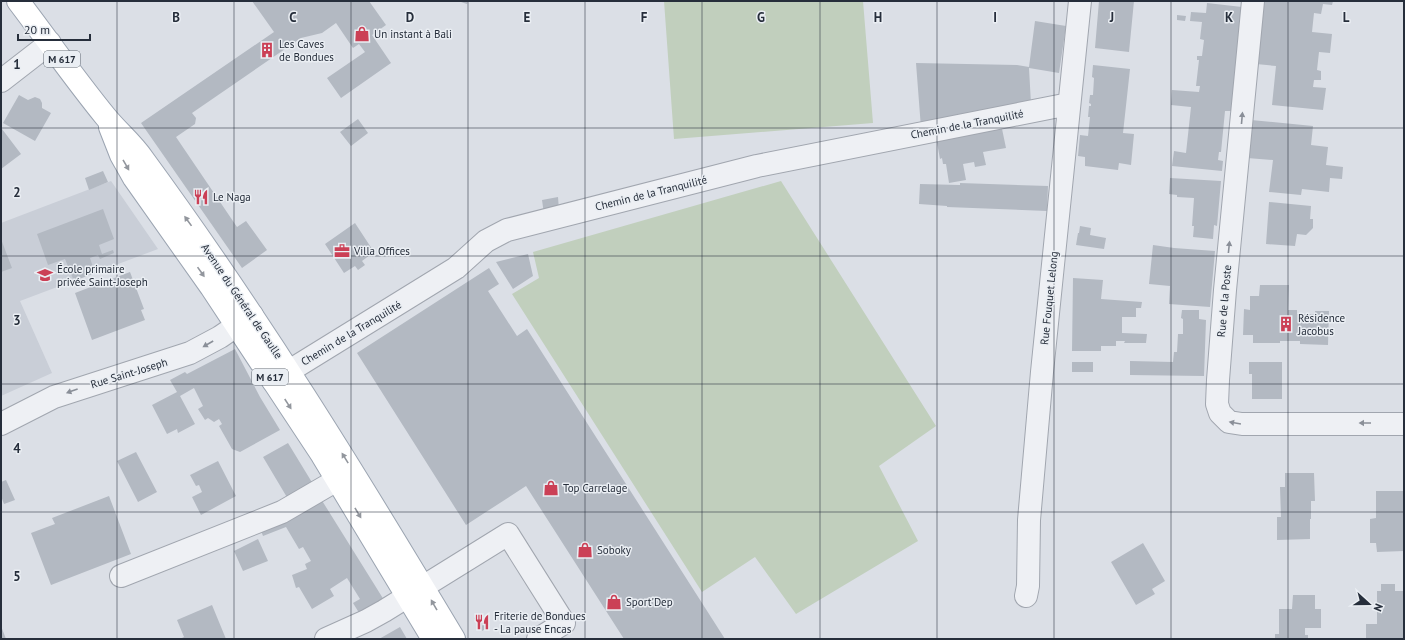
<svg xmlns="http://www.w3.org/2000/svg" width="1405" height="640" viewBox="0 0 1405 640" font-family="'PT Sans',sans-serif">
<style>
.built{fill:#c9ced7}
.green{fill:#c1cfbd}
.building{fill:#b3b9c2}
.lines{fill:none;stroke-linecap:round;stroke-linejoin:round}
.minor-casing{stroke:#a1a6af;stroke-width:24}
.major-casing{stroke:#9ba4b1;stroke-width:24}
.minor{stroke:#eef0f4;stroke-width:22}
.major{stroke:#fff;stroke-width:22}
.oneway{fill:#8a8f98}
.oneway2{fill:#92969d}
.grid{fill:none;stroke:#262e3b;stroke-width:1;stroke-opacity:0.55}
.labels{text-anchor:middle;stroke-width:3;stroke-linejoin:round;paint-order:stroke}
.shield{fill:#eaeef3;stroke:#616872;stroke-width:1}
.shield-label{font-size:10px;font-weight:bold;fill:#262e3b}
.poi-label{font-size:11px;fill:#262e3b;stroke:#eaeef3;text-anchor:start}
.street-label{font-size:11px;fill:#262e3b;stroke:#eaeef3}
.grid-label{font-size:13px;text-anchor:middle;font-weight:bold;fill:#262e3b;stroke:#eaeef3;stroke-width:3;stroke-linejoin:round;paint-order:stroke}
</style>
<rect width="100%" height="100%" fill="#dbdfe6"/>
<path class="built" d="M111,181L158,249L20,301L52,373L1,396V223Z"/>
<path class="green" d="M664,1H863L873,123L674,139Z
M781,181L936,426L879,466L918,541L796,614L755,557L702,592L512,294L539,278L533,252Z"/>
<path class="building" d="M252,1H369L386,25L372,35L391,63L341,98L327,78L365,52L359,44L353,48L336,23L322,33L301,38L192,113L196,118L195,124L176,137L237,227L246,221L267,250L242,268L141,123L274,32Z
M458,1H468L467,4Z
M1099,1H1134L1129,52L1095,48Z
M1263,1H1333L1332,5L1323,4L1321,14L1314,13L1312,32L1332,34L1330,53L1319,52L1317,70L1321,71V80H1314L1313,87L1326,88L1323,110L1272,105L1276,66L1256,64Z
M1207,3L1242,7L1231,111H1225L1221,152H1219L1218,160L1223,161L1222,171L1172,166L1174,151L1186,153L1191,107L1171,105L1172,90L1199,92L1200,86H1196L1199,60H1197V56H1202L1204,40L1200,39L1202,22L1190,21L1191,12L1206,13Z
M1177,15L1186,16L1185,21L1177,20Z
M1035,21L1066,26L1059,73L1029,68L1031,104L921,128L916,63L1017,65L1029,67Z
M1093,65L1130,69L1123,133L1134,134L1131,165L1119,163L1118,170L1085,166V157L1078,156L1080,135L1088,136L1090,117H1088L1089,106H1091V104L1089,103L1090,95H1093L1094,78L1092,77Z
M19,95L28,100L35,97L40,99L42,103V108L51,113L35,141L3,123Z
M358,119L368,133L351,146L340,132Z
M1251,120L1313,126L1311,145L1328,147L1326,165L1343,167L1342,179L1330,178L1329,192L1302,189L1301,195L1269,192L1273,160L1247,158Z
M1001,124L1006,148L983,152L986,165L975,167L974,162L963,164L966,180L949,183L946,164H943L942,158L940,159L936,137Z
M2,129L21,154L1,169V130Z
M103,171L108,182L89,190L85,178Z
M1170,178L1221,181L1217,226L1214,225L1213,239L1193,237L1194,226H1192L1194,198L1177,197V195L1169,194Z
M960,183L1048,186L1047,211L947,207V206L919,204L920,184L960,185Z
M558,197L559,210L544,214L542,200Z
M1269,202L1311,206L1310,219H1313V228L1306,235L1297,234L1295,246L1266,244Z
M103,209L114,239L99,245L102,254L113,250L114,253L100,259L98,255L90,258L95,273L74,281L65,259L48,265L37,234Z
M355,223L374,252L362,261L365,265L358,270L355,266L344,273L325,244Z
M1080,226L1091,228L1090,235L1106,238L1104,249L1076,245L1078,233H1079Z
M1,239L12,268L1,272Z
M1153,245L1174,248L1215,251L1210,307L1169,304L1170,286L1149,284Z
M528,254L533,276L513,289L496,262Z
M489,268L499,284L488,291L517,336L527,329L725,639H624L526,486L466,525L357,353Z
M130,272L144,309L141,310L145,320L92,340L75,293Z
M1073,278L1103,280L1101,299L1142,302L1141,308H1136V317H1122V333L1147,334L1146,343H1124L1125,341H1116V346H1101V351H1072Z
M1260,285H1289L1288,310H1297V314H1315V311H1329L1328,345L1300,344V341H1280V343H1253V335H1243L1244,309L1250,310V296H1259Z
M1182,310H1199V319L1206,320L1204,376L1130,375V361L1173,362L1174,352H1177L1178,334H1183V319L1181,318Z
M235,349L260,397L280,430L240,452L232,449L219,426L222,424L219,419L214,422L208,418L205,420L198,409L203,406L194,388L180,396L195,424L178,433L177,429L167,434L152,405L177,392L170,380L185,372L187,374Z
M1072,362H1093V372H1072Z
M1249,362H1282V399H1252V374H1249Z
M288,443L313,484L288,499L263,457Z
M136,452L157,492L138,502L117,461Z
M218,461L236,496L201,515L192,497L202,492L199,485L196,486L190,475Z
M1285,473H1314L1315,501H1311V519H1310V539L1277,540V517H1281L1280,487H1285Z
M6,480L15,500L4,504L1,496V482Z
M1376,491H1404V551L1377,552L1376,543H1370V519L1376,518Z
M109,496L131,554L51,585L31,533L55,524L52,518Z
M321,499L384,600L361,616L353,603L360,599L347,578L330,589L334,596L312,609L299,587L296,588L292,575L307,569L305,564L311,561L303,547L299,549L286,527L263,536L260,528Z
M258,539L268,561L243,571L234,551Z
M1143,543L1165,581L1152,589L1155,594L1136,605L1111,562Z
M1381,584H1395V591H1404V639H1366V624H1377V591H1381Z
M1293,595H1315V609H1321V628H1305V635H1308V639H1275V634H1279V609H1292Z
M212,605L226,639H180L184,637L177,620Z
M480,614L489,627L482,631L474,618Z
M1,626L6,639H1Z
M400,627L407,639H379Z"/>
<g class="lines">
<defs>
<path id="minor" d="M1253,1L1225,290L1218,380L1217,404L1220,413L1229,422L1242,424H1404
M1,81L50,43
M273,381L456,268L486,241L507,230L757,166L1069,104
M1,424L54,397L190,353L220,337L252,315
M121,576L282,512L337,480
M1026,596L1028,586L1029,520L1042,372L1080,1
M326,639L366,621L384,611L508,534L564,623L538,639"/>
<path id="major" d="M18,1C47,39 74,78 105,116C117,131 132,143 143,159C256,313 356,475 454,639
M110,127L121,155L134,178L211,287L322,455L433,639"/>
</defs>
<use href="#minor" class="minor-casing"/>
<use href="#major" class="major-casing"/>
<use href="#minor" class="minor"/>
<use href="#major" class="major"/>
</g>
<defs><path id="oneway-solid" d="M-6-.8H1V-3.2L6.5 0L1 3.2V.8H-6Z"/></defs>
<g class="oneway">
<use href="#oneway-solid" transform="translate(1242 118) rotate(-85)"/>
<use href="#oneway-solid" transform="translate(1229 247) rotate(-84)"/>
<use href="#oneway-solid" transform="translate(208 344) rotate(150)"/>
<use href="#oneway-solid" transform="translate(72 391) rotate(160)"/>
<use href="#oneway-solid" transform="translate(1235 423) rotate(-170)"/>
<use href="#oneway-solid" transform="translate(1365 423) rotate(-180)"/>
</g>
<g class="oneway2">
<use href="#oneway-solid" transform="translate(126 165) rotate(60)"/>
<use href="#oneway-solid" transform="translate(188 221) rotate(-126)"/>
<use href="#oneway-solid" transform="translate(201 272) rotate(55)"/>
<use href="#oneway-solid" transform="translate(288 404) rotate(57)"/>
<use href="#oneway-solid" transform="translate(345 458) rotate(-122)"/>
<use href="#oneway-solid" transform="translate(358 513) rotate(59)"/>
<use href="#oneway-solid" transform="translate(434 605) rotate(-120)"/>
</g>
<path class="grid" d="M117,1V639M234,1V639M351,1V639M468,1V639M585,1V639M702,1V639M820,1V639M937,1V639M1054,1V639M1171,1V639M1288,1V639M1,128H1404M1,256H1404M1,384H1404M1,512H1404"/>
<defs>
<symbol id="shop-bare" viewBox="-9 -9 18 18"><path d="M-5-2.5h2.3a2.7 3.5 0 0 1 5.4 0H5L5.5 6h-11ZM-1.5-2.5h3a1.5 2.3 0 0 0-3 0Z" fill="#cb4056" stroke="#eaeef3" stroke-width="2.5" paint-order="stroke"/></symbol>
<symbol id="building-bare" viewBox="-9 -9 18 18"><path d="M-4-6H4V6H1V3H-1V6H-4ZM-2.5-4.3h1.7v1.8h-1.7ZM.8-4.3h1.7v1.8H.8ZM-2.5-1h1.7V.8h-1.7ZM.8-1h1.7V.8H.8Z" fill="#cb4056" stroke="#eaeef3" stroke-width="2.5" paint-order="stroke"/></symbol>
<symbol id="restaurant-bare" viewBox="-9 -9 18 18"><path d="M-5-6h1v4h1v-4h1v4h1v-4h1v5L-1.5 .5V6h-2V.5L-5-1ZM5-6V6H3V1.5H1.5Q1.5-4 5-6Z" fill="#cb4056" stroke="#eaeef3" stroke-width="2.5" paint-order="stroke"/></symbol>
<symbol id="office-bare" viewBox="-9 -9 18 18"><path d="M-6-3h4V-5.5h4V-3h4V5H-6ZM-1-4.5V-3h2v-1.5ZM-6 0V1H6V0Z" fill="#cb4056" stroke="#eaeef3" stroke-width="2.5" paint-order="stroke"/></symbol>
<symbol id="school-bare" viewBox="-9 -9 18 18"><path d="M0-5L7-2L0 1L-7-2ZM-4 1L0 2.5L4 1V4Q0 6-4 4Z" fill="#cb4056" stroke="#eaeef3" stroke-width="2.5" paint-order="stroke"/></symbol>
</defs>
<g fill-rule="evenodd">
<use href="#shop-bare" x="351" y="23" width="22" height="22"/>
<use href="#building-bare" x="256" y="39" width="22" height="22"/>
<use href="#restaurant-bare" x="190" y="186" width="22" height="22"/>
<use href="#office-bare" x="331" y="240" width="22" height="22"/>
<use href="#school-bare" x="34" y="264" width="22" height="22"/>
<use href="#building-bare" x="1275" y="313" width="22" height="22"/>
<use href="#shop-bare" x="540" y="477" width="22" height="22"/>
<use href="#shop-bare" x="574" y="539" width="22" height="22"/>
<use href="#shop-bare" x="603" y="591" width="22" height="22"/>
<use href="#restaurant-bare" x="471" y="611" width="22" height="22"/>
</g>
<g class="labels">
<g class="shield">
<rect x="44" y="51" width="36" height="16" rx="3"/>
<rect x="252" y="369" width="36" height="16" rx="3"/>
</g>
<g class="shield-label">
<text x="62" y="63">M 617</text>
<text x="270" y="381">M 617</text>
</g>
<g class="poi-label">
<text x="374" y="38">Un instant à Bali</text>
<text x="279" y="48">Les Caves<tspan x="279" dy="13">de Bondues</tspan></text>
<text x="213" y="201">Le Naga</text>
<text x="354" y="255">Villa Offices</text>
<text x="57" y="273">École primaire<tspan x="57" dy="13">privée Saint-Joseph</tspan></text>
<text x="1298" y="322">Résidence<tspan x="1298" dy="13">Jacobus</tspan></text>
<text x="563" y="492">Top Carrelage</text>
<text x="597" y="554">Soboky</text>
<text x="626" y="606">Sport'Dep</text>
<text x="494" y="620">Friterie de Bondues<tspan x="494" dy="13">- La pause Encas</tspan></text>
</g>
<g class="street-label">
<text transform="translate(967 124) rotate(-11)" y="4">Chemin de la Tranquilité</text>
<text transform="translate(651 193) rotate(-14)" y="4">Chemin de la Tranquilité</text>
<text transform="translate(1049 298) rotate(-84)" y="4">Rue Fouquet Lelong</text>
<text transform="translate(242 301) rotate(56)" y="4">Avenue du Général de Gaulle</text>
<text transform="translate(1224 301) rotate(-85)" y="4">Rue de la Poste</text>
<text transform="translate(351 333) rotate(-31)" y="4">Chemin de la Tranquilité</text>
<text transform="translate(129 373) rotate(-17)" y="4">Rue Saint-Joseph</text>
</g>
</g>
<g class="grid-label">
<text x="176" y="22">B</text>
<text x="293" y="22">C</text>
<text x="410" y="22">D</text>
<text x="527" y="22">E</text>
<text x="644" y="22">F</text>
<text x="761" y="22">G</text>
<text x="878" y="22">H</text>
<text x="995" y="22">I</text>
<text x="1112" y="22">J</text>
<text x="1229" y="22">K</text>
<text x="1346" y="22">L</text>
<text x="17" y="69">1</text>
<text x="17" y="197">2</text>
<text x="17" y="325">3</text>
<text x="17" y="453">4</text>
<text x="17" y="581">5</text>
</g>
<rect width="1405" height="640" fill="none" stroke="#262e3b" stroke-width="4"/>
<g transform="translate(1369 604) rotate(111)" stroke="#eaeef3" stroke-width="3" paint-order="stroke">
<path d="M0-3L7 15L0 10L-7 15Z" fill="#262e3b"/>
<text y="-6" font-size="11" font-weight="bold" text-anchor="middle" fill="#262e3b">N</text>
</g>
<path d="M18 34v6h72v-6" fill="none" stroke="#262e3b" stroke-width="2"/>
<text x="24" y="34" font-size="12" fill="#262e3b" stroke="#eaeef3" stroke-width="3" paint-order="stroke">20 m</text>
</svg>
